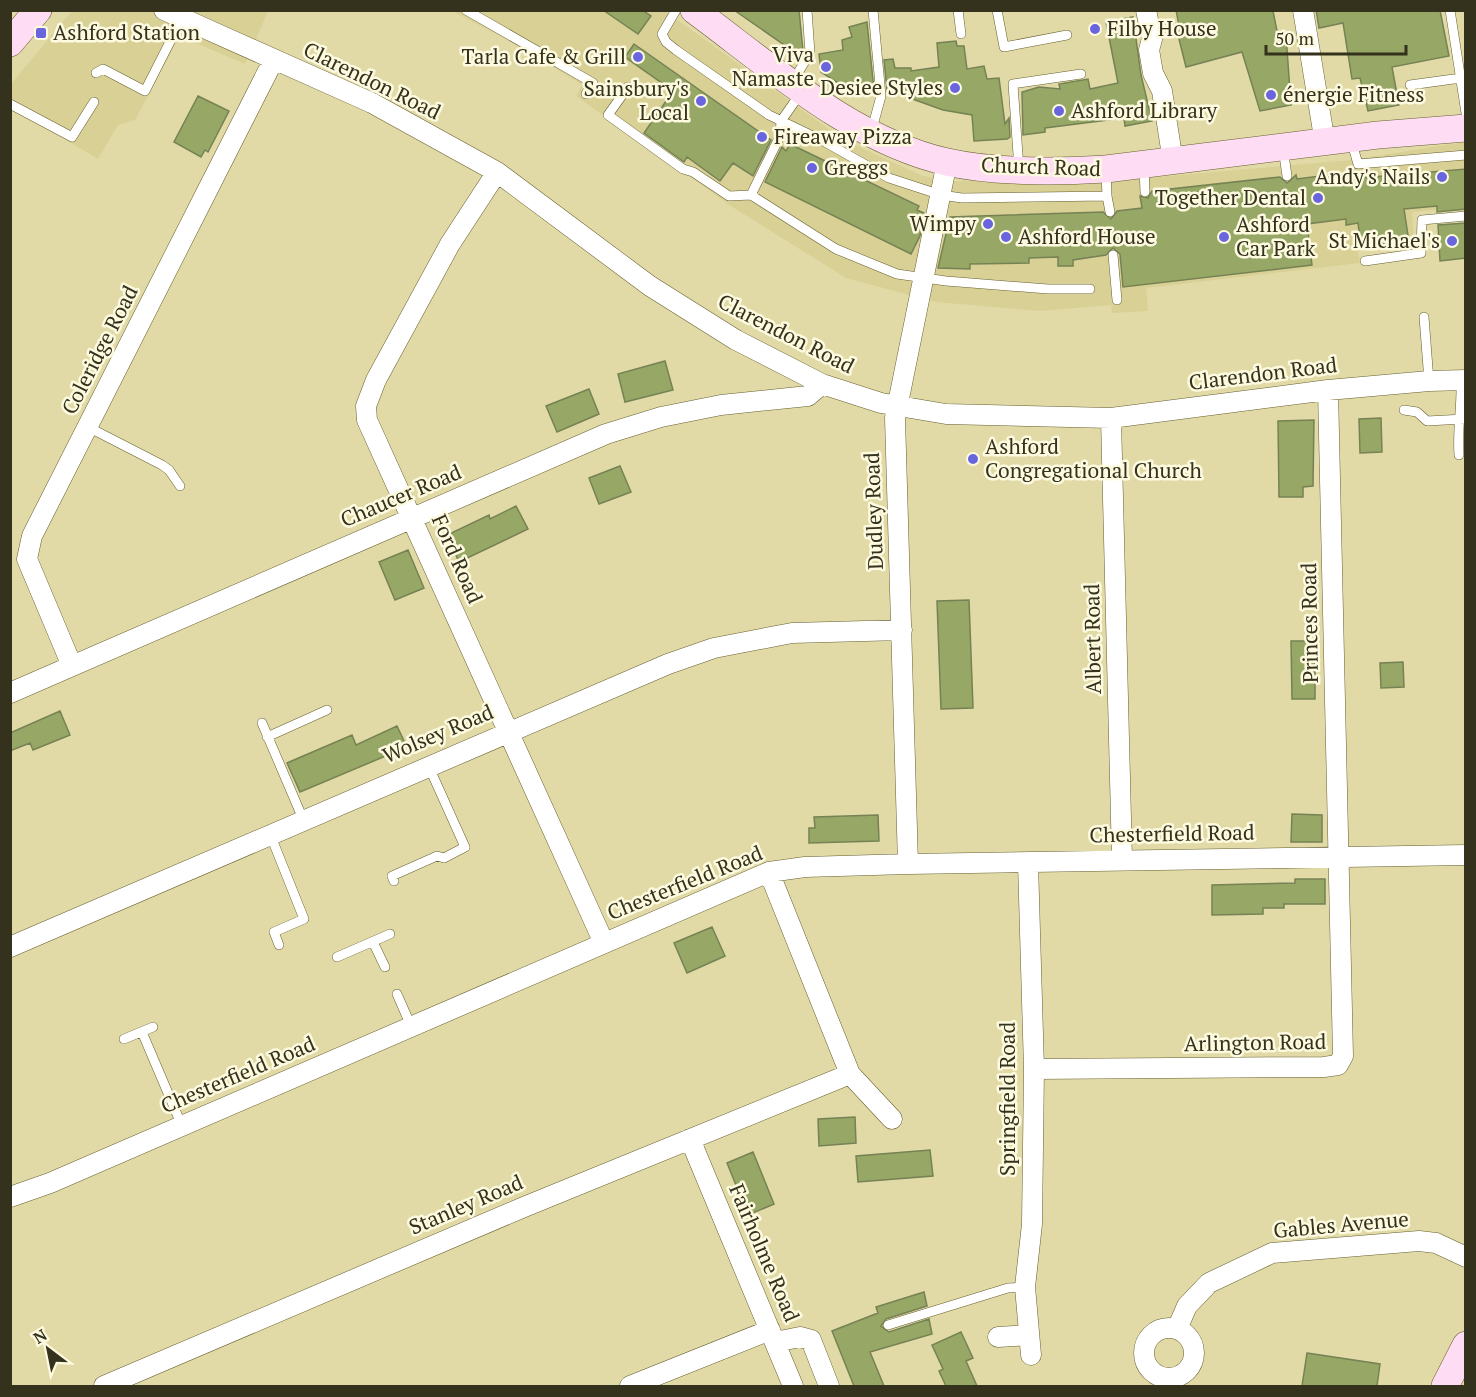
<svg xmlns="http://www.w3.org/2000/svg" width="1476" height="1397" viewBox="0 0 1476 1397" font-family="'PT Serif',serif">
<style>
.built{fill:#d9d095}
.building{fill:#96a766;stroke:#768254;stroke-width:1.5}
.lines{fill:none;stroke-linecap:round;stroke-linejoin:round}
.lane-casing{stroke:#675f2f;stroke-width:10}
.street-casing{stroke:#675f2f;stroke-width:21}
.secondary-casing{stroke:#675f2f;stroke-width:28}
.lane{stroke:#fff;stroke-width:9}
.street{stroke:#fff;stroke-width:20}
.secondary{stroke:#fedcf3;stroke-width:27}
.poi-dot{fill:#6965df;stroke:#fdfae0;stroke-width:2}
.labels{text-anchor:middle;stroke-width:5;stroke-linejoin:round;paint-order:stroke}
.poi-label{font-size:21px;fill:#34311c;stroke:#fdfae0;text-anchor:start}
.street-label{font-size:21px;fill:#34311c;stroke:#fdfae0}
</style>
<rect width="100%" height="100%" fill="#e1daa6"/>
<path class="built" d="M72,11H268L245,64L180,36L135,120L118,125L98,159L11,107V84Z
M452,11H665L844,140L923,176L955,181L1136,179L1350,160L1465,142V207L1412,212L1414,245L1358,251L1360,263L1146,288L1148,311L1112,313L1111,305L1040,311L936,302L846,278L734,208L576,96L582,85L525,49Z"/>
<path class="building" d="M603,10H642L651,16L638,34Z
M734,10H799L803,51L800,56Z
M1176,10L1273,11L1278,36L1286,35L1291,105L1260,111L1242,52L1186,67L1177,31H1180Z
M1316,10H1440L1449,56L1392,67L1399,105L1368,111L1360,78L1352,79L1343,23L1319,28Z
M1133,17L1141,75L1152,121L1125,126L1124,118L1045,128V132L1023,135L1022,92L1039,87L1060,89L1059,84L1088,79L1090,89L1118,83L1106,22Z
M867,22L874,90L853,93L821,72L819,54L843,50L842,40L852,37L849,27Z
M956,41L957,46H964L967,69L984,66L987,79L999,78L1005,124L1009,118L1010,137L1007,139L974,141L972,115L943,110L887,90L884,60L893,59L895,68H911V71L939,67L937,43Z
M634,44L771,140L753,176L733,163L720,181L687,157L684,162L644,133L673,91L625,57Z
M198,96L229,111L208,152L205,150L201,157L174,142Z
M790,144L919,206L917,210L924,213L920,236L911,254L765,182L782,147L786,151Z
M1466,169V209L1437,212V206L1404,209L1409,242L1361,246L1358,223L1346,225V219L1307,224L1312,265L1123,287L1120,254L1113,248L1106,255L1073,260V266H1058V257L1029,258V263L970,264V269L938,268L950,217L1103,212L1111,219L1117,211L1142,208L1140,196L1148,198L1152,191L1280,177L1287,183L1296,175L1297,179L1335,174L1336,180Z
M1466,223V258L1440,261L1438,225Z
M665,361L673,390L625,402L618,374Z
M589,389L599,414L557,432L546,406Z
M1381,418L1382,452L1360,453L1359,419Z
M1314,420L1313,486L1303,487V497H1279L1278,421Z
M620,466L631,492L599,504L589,478Z
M516,506L528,529L459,562L447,535L489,515L490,519Z
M408,550L424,588L395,600L379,562Z
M969,600L973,708L941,709L937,601Z
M1291,641H1315V699H1292Z
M1403,662L1404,687L1381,688L1380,663Z
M60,711L70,735L33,750L30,743L10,751V733Z
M397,726L407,747L300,792L287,763L352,735L356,745Z
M1292,814L1322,815V842H1291Z
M878,815L879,841L809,843V828H815L814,817Z
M1295,879H1325V904H1284V908H1263V914L1212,915V885L1295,883Z
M712,927L725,956L687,973L674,943Z
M855,1117L856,1143L819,1146L818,1119Z
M930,1150L933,1176L858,1182L856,1156Z
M753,1152L774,1204L748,1215L727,1163Z
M924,1292L927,1306L886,1319L881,1326L889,1332L929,1319L932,1334L870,1352L884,1386H854L832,1331L878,1313L876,1307Z
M961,1332L973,1358L966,1361L977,1386H946L939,1371L943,1369L932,1345Z
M1307,1353L1380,1364L1377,1386H1302Z"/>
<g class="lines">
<defs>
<path id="lane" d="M466,10L593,83L586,94
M676,10L662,34L666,42L676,50L769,115L825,142L889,178L941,195L962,198L1107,196L1106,172
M958,10L961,34
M997,10L1004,47L1067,35
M1450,10L1466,113
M96,73L103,69L145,91L181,20
M793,81L810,53L807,10
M1410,85L1461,78
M628,87L608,115L683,169L693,172L729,196L751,195
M800,94L781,121L780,136L751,195L836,249L897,274L946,281L1048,289H1090
M10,104L72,137L94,102
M872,129L881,96L873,10
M1351,140L1358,164L1466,155
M1283,148L1287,176
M1144,167L1145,192
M1019,169L1013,84L1081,74
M1107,196L1110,212
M1113,255L1117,300
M1365,261L1421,253L1422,220L1466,216
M1424,317L1429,381
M1404,410L1417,412L1427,421L1464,419
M88,427L162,465L169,470L180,486
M1459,455C1457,430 1462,406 1461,380
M262,723L303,819
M267,737L327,710
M270,834L304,919L274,932L279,945
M394,881L392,876L437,856L444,858L465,847L429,767
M373,942L385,967
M337,957L390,934
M397,994L411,1026
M142,1032L182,1126
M124,1039L153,1027
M888,1325L1008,1288L1025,1287"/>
<path id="street" d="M164,10L372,103L497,172L650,286L736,340L822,384L881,403L946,414L1111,418L1328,390L1429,381L1466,380
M1146,10L1152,39L1149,50L1153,73L1162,91L1173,162
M1303,10L1325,143
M497,172L450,244L376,380L366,406L367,420L604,943
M1111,418L1122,859
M72,666L27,559L32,536L273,61
M10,693L606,434L661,417L721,405L808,396L822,384
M1028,863L1034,1069L1032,1224L1025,1287L1031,1355
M908,864L895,418L947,162
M10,947L668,664L714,648L792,633L902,630
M1034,1069L1324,1067L1338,1065L1343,1056L1328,390
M850,1074L892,1119
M690,1139L793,1386
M10,1197L50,1183L769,872L805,867L908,864L1466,855
M1144 1353a25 25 0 1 1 50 0a25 25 0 1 1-50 0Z
M1177,1329L1187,1306L1209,1283L1272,1253L1419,1241L1436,1243L1466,1257
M998,1337L1029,1335
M775,1342L800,1337L811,1340L829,1386
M104,1386L524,1207L850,1074L769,872
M630,1386L770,1330"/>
<path id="secondary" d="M694,10C770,66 853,141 947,162C996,173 1056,172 1106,169L1378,135L1466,128
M10,43L38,10
M1445,1386L1466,1345"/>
</defs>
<use href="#lane" class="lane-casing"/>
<use href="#street" class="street-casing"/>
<use href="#secondary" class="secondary-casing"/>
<use href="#lane" class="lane"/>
<use href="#street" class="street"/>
<use href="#secondary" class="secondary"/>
</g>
<g class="poi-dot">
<circle cx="1095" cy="29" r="6"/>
<rect x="35" y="27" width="12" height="12" rx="3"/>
<circle cx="638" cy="57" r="6"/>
<circle cx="826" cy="67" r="6"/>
<circle cx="955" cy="88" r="6"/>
<circle cx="1271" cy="95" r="6"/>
<circle cx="701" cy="101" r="6"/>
<circle cx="1059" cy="111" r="6"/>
<circle cx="762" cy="137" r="6"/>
<circle cx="812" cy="168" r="6"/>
<circle cx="1442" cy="177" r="6"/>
<circle cx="1318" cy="198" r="6"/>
<circle cx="988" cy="224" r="6"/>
<circle cx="1006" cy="237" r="6"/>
<circle cx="1224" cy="237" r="6"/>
<circle cx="1452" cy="241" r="6"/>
<circle cx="973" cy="459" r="6"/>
</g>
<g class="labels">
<g class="poi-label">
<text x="1107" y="36">Filby House</text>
<text x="53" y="40">Ashford Station</text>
<text x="814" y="62" text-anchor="end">Viva<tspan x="814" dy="24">Namaste</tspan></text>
<text x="626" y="64" text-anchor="end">Tarla Cafe &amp; Grill</text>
<text x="943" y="95" text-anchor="end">Desiee Styles</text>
<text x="689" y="96" text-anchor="end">Sainsbury's<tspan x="689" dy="24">Local</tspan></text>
<text x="1283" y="102">énergie Fitness</text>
<text x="1071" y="118">Ashford Library</text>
<text x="774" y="144">Fireaway Pizza</text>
<text x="824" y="175">Greggs</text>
<text x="1430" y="184" text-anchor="end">Andy's Nails</text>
<text x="1306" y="205" text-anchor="end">Together Dental</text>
<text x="976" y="231" text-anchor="end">Wimpy</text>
<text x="1236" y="232">Ashford<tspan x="1236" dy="24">Car Park</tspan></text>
<text x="1018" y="244">Ashford House</text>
<text x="1440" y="248" text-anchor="end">St Michael's</text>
<text x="985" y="454">Ashford<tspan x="985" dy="24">Congregational Church</tspan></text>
</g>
<g class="street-label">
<text transform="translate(372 81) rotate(26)" y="7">Clarendon Road</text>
<text transform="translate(1041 167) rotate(2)" y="7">Church Road</text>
<text transform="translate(786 334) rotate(27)" y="7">Clarendon Road</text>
<text transform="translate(100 350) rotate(-63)" y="7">Coleridge Road</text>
<text transform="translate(1263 374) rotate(-7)" y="7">Clarendon Road</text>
<text transform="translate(401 496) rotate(-23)" y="7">Chaucer Road</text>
<text transform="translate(874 511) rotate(-92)" y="7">Dudley Road</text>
<text transform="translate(457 559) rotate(66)" y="7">Ford Road</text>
<text transform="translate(1310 623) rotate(-91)" y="7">Princes Road</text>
<text transform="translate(1093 639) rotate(-91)" y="7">Albert Road</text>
<text transform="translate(438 734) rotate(-23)" y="7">Wolsey Road</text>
<text transform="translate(1172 834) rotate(-1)" y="7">Chesterfield Road</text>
<text transform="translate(685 883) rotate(-22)" y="7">Chesterfield Road</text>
<text transform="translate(1255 1043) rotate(-1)" y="7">Arlington Road</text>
<text transform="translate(238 1075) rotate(-23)" y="7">Chesterfield Road</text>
<text transform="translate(1008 1099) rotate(-90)" y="7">Springfield Road</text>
<text transform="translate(466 1205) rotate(-23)" y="7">Stanley Road</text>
<text transform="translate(1341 1225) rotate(-5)" y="7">Gables Avenue</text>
<text transform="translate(764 1253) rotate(67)" y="7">Fairholme Road</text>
</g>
</g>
<rect width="1476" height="1397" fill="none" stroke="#34311c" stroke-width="24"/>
<g transform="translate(48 1349) rotate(328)" stroke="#fdfae0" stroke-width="4.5" paint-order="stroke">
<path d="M0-4.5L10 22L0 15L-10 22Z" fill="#34311c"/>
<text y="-9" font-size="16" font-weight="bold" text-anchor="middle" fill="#34311c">N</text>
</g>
<path d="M1266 45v9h140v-9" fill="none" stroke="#34311c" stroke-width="3"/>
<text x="1275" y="45" font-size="18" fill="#34311c" stroke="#fdfae0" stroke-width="4.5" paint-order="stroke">50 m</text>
</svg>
